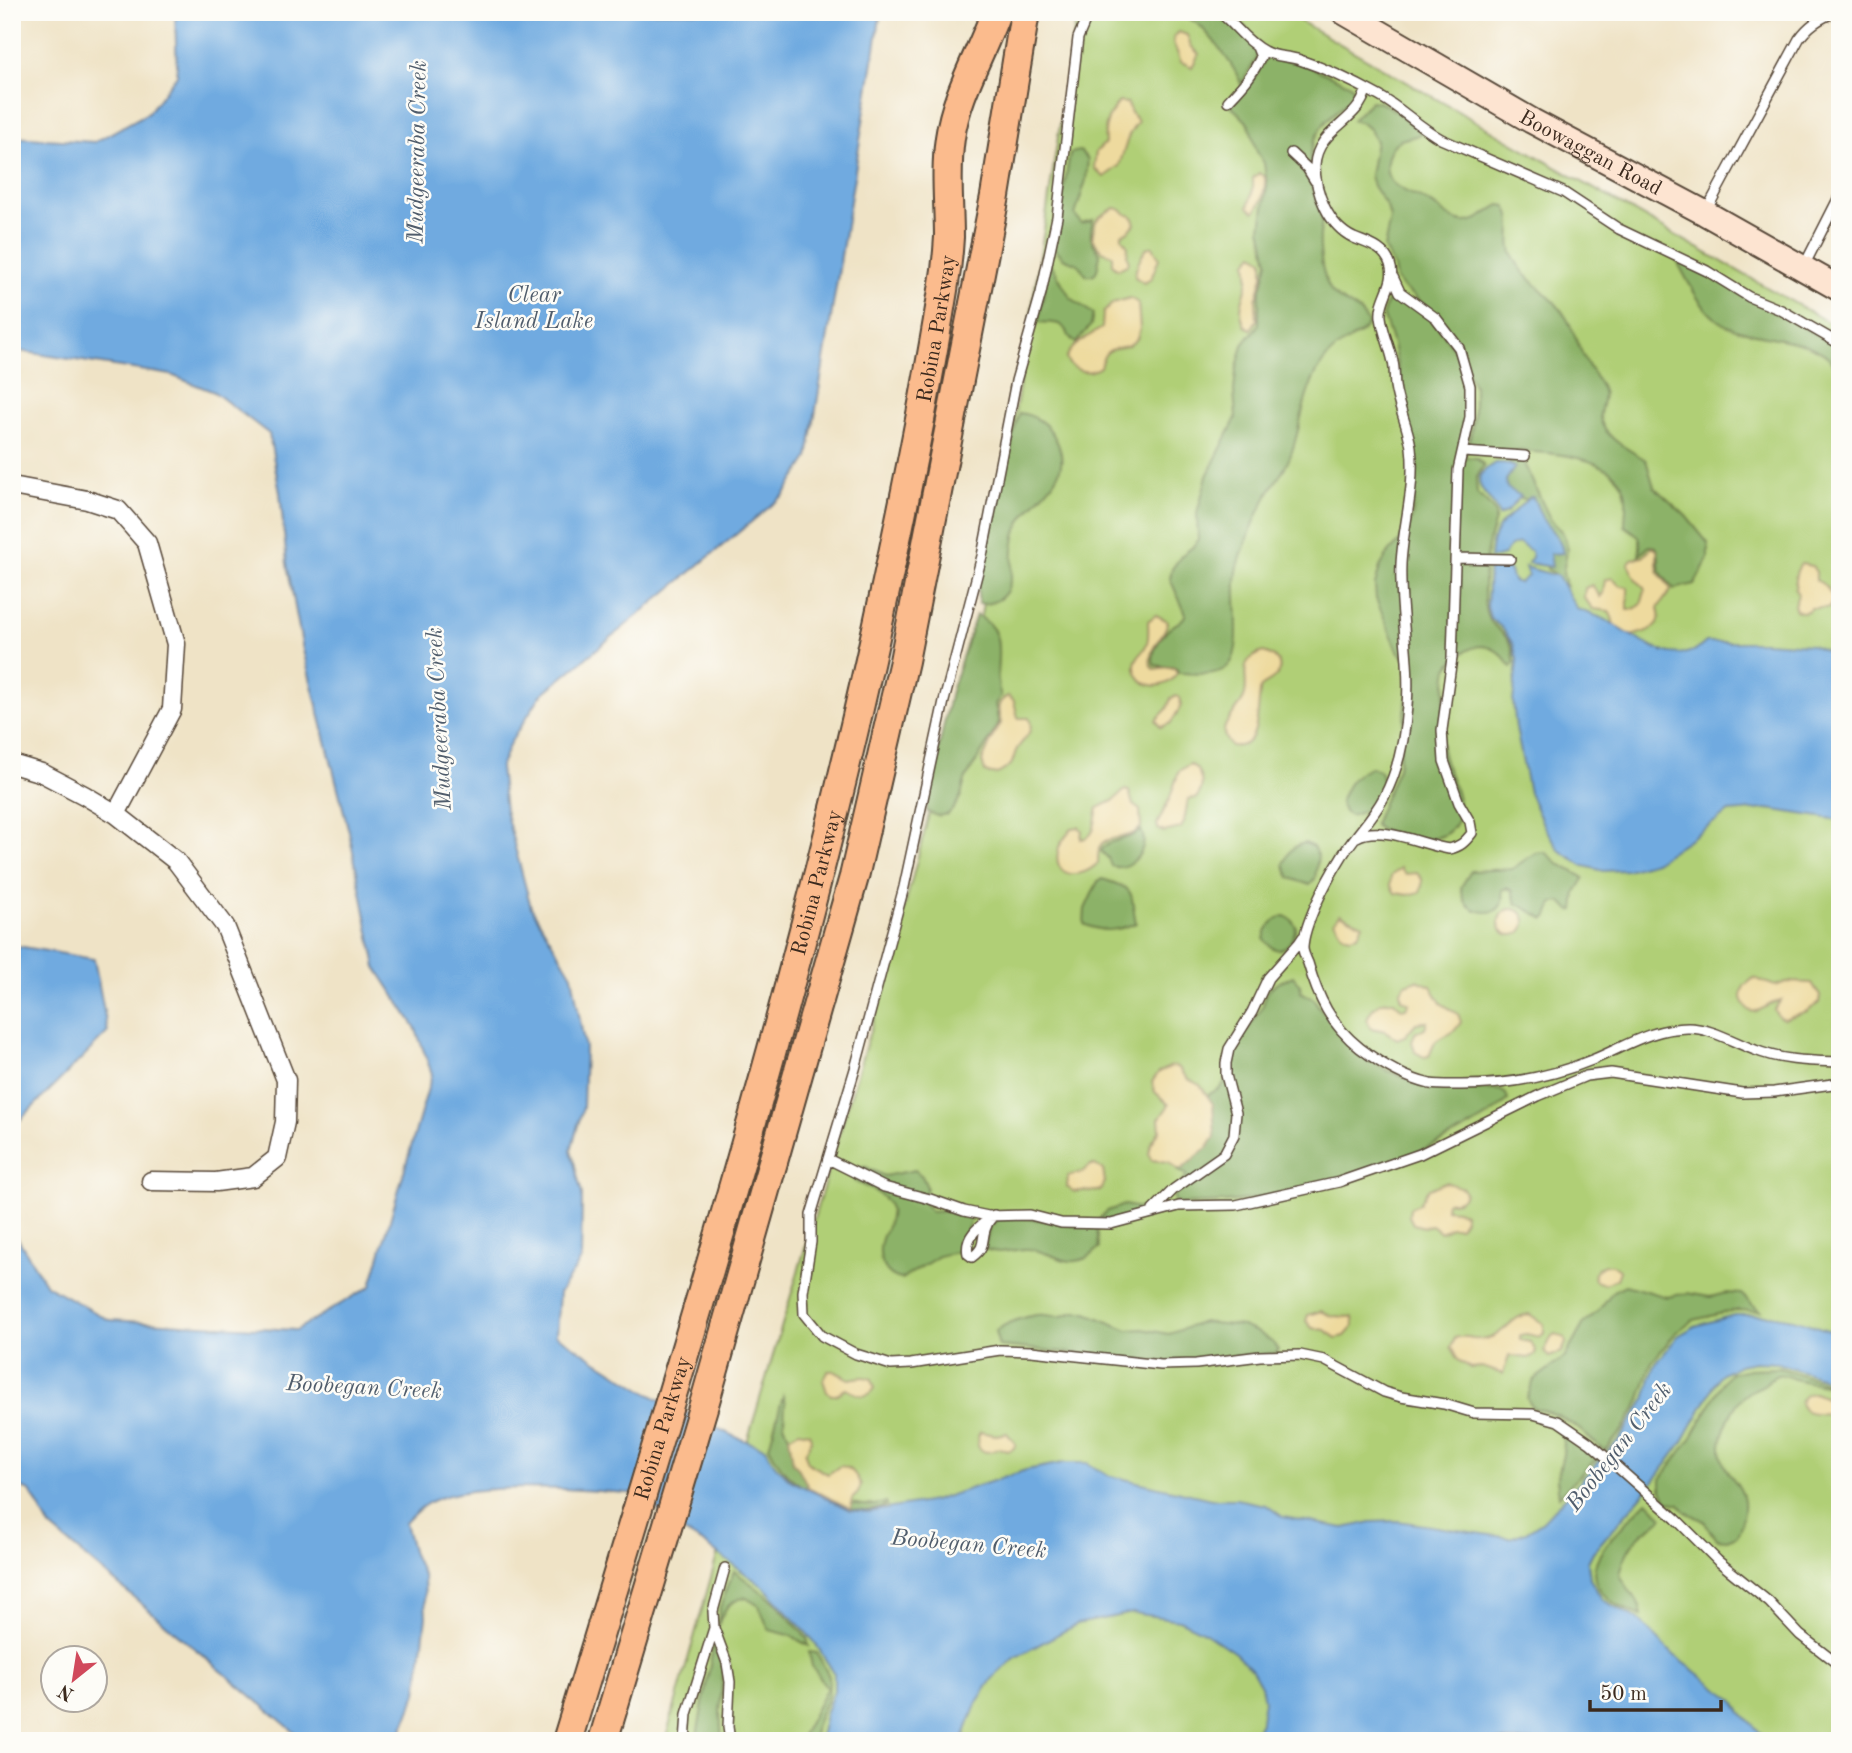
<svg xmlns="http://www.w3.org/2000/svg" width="1852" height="1753" viewBox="0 0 1852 1753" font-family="'Old Standard TT',serif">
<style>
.green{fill:#b0cf76;stroke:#767c4a;stroke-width:2}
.forest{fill:#8cb267;stroke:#646e42;stroke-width:2}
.sand{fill:#eeda9e;stroke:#94825e;stroke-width:2}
.water{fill:#70aae0;stroke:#566a7f;stroke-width:2}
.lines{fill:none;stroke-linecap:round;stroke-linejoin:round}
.service-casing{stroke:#564637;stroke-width:12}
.minor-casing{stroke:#564637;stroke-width:21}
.secondary-casing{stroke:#564637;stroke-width:28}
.primary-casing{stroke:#564637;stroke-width:32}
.service{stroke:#fff;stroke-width:9}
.minor{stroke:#fff;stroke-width:18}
.secondary{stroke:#fde4d1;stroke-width:24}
.primary{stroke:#fbbb8d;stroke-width:28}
.labels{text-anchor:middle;stroke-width:5;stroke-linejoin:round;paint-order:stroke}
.street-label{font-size:21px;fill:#3b2a1e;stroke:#fdfcf7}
.water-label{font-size:23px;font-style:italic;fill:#505d6c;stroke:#fdfcf7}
</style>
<rect width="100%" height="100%" fill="#fdfcf7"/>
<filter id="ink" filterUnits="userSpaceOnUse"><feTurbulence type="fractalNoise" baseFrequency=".0143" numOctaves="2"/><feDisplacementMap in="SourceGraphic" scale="14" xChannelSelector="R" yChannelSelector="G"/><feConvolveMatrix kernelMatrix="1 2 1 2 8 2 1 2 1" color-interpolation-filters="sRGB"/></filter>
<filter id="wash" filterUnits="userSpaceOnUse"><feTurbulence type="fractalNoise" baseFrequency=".00686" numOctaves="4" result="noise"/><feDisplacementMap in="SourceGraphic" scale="28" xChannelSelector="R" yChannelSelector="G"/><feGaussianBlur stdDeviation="1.57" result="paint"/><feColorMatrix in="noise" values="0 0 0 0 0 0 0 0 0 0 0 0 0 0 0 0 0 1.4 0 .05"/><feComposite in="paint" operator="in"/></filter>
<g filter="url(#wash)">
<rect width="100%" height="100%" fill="#efe3c6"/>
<path class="green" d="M1077,12H1284L1840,329V1741H665L724,1531L747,1442L888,971L981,615L1029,328Z"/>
<path class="forest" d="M1174,12H1227L1247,29L1259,44L1256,60L1241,84C1236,68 1212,37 1199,25C1192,19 1183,15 1174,12Z
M1275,57L1304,64L1349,84L1354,89L1352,98C1321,123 1304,140 1312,184C1314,196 1320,208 1322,220C1322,225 1320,231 1320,236C1319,252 1322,274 1330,289C1340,306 1360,304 1368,324C1362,336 1354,336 1344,343C1334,349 1324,360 1318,370C1302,398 1301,428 1290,457C1284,472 1273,484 1266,498C1255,518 1246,542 1239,563C1230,590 1245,644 1230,664C1219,678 1195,673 1179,673L1176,668L1154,665C1150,653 1160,637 1169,629C1175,623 1182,623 1186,614L1170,579L1172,569L1182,555L1194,546L1198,539L1197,513L1207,476L1236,418L1234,391L1236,371L1243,345L1259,324V297L1268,262L1261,228L1267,185L1264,163L1257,152L1249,124L1231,106L1254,78L1266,58Z
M1371,101C1392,103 1406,120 1422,133C1415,138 1405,137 1397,142C1391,147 1388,154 1387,161C1382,189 1410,191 1428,202C1440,208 1452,223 1466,222C1479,222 1489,210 1500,205L1506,206C1517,224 1505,240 1514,258C1526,282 1554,295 1567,319C1575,333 1579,349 1587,363C1592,373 1599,380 1603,391C1606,400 1599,408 1600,417C1603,438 1630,450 1646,460L1654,487L1686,516L1708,543V559L1695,584L1674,589C1669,582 1662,577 1660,570C1657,561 1661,555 1656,547L1649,546L1639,556C1642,535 1641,537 1625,526C1625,512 1629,497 1622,484C1601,446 1506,452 1468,449L1474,416V385L1435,313L1402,287L1396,279L1394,267L1384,248L1390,218L1387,207L1373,186L1370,176L1376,141L1370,130L1362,123L1352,120Z
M1080,151L1088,159L1086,180L1075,215L1081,223L1093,220C1089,235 1090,241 1100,253C1098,262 1100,278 1086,275L1078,264L1063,258L1054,247L1070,153Z
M1674,256L1840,348V386C1836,379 1837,372 1834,365C1821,336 1747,340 1720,322C1698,307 1687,278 1674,256Z
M1050,262L1070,297L1093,314L1091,325L1076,343C1068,339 1068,330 1061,325C1055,322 1045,323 1038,322Z
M1394,298C1428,303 1463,352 1466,386C1469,409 1466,434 1465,457L1476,458L1484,465L1476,479L1477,494C1506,518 1493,516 1488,546C1485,559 1484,576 1484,590C1484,596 1484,606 1486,612C1492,632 1515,632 1514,663L1511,667C1504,656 1496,647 1482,646C1470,646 1453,658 1448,669C1446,675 1441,743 1442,749C1444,769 1467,804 1457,821C1442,851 1405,835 1380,830L1374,824L1398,768L1411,664L1398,651L1376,599L1375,585L1380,567L1389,552L1399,542L1412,518L1417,466L1393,344L1383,314L1386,303Z
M1019,413C1034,415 1046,422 1054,436C1081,481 1028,494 1016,533C1007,561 1023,604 979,604C974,580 987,553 992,530C1001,490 1008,452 1019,413Z
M1510,457L1522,459L1550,519L1563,533L1566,540L1567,551L1563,573L1566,585L1559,584L1555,574L1547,569C1548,546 1540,522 1531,501L1513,496L1505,489Z
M976,615C1014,633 989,666 1001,696L995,704L999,724L965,780L961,796L954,808L948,814L937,816L927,812V804L951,691Z
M1371,767L1380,771L1384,784C1374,803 1372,810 1350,816L1344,812L1340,803C1346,785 1353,774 1371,767Z
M1141,830C1151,848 1131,873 1111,866L1108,858L1101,851C1107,837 1127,843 1141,830Z
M1305,843L1313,847L1318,855L1315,879L1310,885L1290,878L1284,865C1288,853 1291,846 1305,843Z
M1545,852L1559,864L1583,877L1584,879L1576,892L1574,910L1571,911L1562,902L1553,903L1548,916L1545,919L1516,903L1512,890L1506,888L1502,890C1502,894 1503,898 1502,902C1498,917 1474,913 1467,904C1463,899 1462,893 1461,887L1471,871L1512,869L1535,853Z
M1102,879C1138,890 1129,889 1136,923C1117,931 1103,933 1084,924L1085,909L1098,881Z
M1285,916L1292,920L1296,927C1292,946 1278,960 1264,939C1267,927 1272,919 1285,916Z
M1293,976L1300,985L1301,992L1314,999L1320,1009L1347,1040L1378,1066L1400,1076L1437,1088L1500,1090L1506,1094L1508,1100C1453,1150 1325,1187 1251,1199C1229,1203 1204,1203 1181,1204L1174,1201V1195L1187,1175L1177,1170V1166L1193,1152L1206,1096L1220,1088L1224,1083L1234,1049L1262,1008L1268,990L1275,984Z
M866,1167L884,1176L915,1170L922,1176L927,1187L923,1202L931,1212L944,1211L971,1219L960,1251L939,1256L902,1279C885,1277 877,1258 881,1242C883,1233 889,1225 890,1216C891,1211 889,1205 886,1201C879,1190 864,1187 854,1181L856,1168Z
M1124,1205L1140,1208L1144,1211C1132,1219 1113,1222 1099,1219L1107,1211Z
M1011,1216L1097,1227L1099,1248C1071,1278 1050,1247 1025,1249C1010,1250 1000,1255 985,1249L989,1228L998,1218Z
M1625,1285L1667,1297L1687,1293L1710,1297L1726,1293L1741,1294L1760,1311L1735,1310L1694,1320L1678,1330L1652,1362L1639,1402L1623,1429L1606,1450L1602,1449L1579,1429L1559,1416L1532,1407L1527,1398L1534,1380L1565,1357L1584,1323L1598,1311L1613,1291Z
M1074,1312H1084L1128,1330L1143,1329L1169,1334L1203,1322L1242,1326L1259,1333L1273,1343L1278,1350L1276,1353L1169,1362L999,1346L995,1332C1004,1323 1023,1317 1036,1315C1054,1313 1053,1321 1074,1312Z
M1780,1368L1840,1387V1390C1825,1383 1813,1384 1798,1380C1791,1379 1785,1373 1778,1375C1772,1376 1769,1380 1765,1384C1759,1388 1751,1390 1746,1394C1734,1403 1721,1432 1721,1447C1721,1487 1760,1478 1737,1536L1727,1540L1717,1539L1704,1521L1686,1512L1679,1504L1667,1501L1661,1488V1479L1692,1437L1721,1385L1730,1373L1749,1369Z
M783,1396L785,1403L784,1424L808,1483C833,1495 859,1513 886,1502L887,1506C880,1508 873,1511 865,1511C844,1511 802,1490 787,1474C779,1466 774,1457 769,1447Z
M1555,1424L1599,1456L1559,1496L1557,1479L1563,1454L1564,1442Z
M1647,1501L1663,1517C1657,1525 1648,1528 1641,1535C1629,1545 1623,1560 1620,1575L1640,1607L1642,1616C1619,1608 1584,1590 1597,1560C1606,1540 1632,1517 1647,1501Z
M734,1571L774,1601L807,1638L809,1646L789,1635L769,1630L759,1606L745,1597C728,1602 723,1610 718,1626L720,1607Z
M714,1643L723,1668L720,1713L722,1741H698L697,1736Z
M809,1652L817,1653L829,1676V1683L828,1697L816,1724L813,1741H799L827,1688L812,1666Z"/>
<path class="sand" d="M1179,32L1187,35L1191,46L1199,54L1192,67L1181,62L1173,42L1174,37Z
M1119,102L1127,103L1131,113L1138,121L1129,135L1119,166L1104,177L1094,168L1096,152L1105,143C1103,127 1108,114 1119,102Z
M1259,173L1265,177C1266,188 1262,205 1254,212L1248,207L1253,189V178Z
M1115,208C1122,208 1124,215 1132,216L1135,224L1129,231L1122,234V238L1128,246L1127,256L1129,262L1127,265L1118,269L1112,264V255L1102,251L1092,239C1095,217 1096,218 1115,208Z
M1148,247H1153L1159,258L1151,279L1144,283L1135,277C1135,268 1142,253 1148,247Z
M1254,254L1263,260V276L1256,300L1257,320L1251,329L1245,326C1236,307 1245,298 1248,280C1249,274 1247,268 1247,262Z
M1130,298L1138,303L1140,329L1137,339C1121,355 1107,339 1100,367C1089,375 1079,372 1069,364L1066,358C1072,344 1090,335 1102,328L1103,313L1113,303Z
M1652,547L1657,550C1658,558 1655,567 1660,575C1664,580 1668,583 1671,590L1658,608C1665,632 1646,630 1629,637L1613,628V620L1609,611L1593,609L1584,598L1585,588L1592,585L1600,597L1603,593L1605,580L1612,578L1619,585L1628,587V610C1643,608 1643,600 1645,588L1636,580L1628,564L1632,559L1643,557Z
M1801,564L1812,566L1816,572V580L1826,586L1834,599L1829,608H1811C1806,613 1802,613 1796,610L1794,605L1798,595C1793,585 1794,573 1801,564Z
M1156,615L1168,621C1165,638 1147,646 1151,666L1154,669L1168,667L1174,668L1177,673C1167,692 1138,689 1135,668C1134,656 1144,653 1147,643C1149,637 1148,628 1148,621Z
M1263,652C1275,655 1286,665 1275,677C1271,682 1266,683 1261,687C1256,706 1263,751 1231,746C1212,727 1237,714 1244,698C1251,679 1234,661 1263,652Z
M1008,696L1014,701L1018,718H1029C1035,732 1024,738 1017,749C1014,754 1014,760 1011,765C1003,771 996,778 985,772L982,761L993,736L1001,723C998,712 995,702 1008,696Z
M1175,696L1179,697L1181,706L1171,723L1161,727L1156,720L1167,709L1171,698Z
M1190,764C1202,770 1206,788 1196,798L1188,799L1184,822L1181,828L1164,832L1158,829L1157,824L1169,800L1179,771Z
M1125,790L1129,791L1133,805L1140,810L1141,827C1130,841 1107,834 1100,846C1098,850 1098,858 1098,863C1080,881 1050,878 1059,847C1062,840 1068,834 1072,828L1079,827L1082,830L1081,839C1097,837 1094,821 1098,808L1113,801Z
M1400,868L1405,874L1417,873L1422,879V886L1420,892L1408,895L1395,893L1390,885L1391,876Z
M1499 922a13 13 0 1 1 26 0a13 13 0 1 1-26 0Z
M1340,914L1363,924L1358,935L1350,937L1343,935L1334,921Z
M1754,978L1775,986L1786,982L1812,983L1820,996L1819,1003L1807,1011L1784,1019L1778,1016L1774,1010L1781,1000C1762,1005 1750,1026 1741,995L1744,986Z
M1417,980L1431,986L1441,1003L1458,1014L1461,1022L1455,1030L1435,1042L1429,1056L1424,1057L1415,1052L1412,1042L1415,1033L1425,1028L1427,1022L1416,1023L1405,1036L1397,1039L1385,1031L1371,1028L1367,1020C1371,1007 1380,1000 1394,1001L1402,1009L1406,1008L1409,1003L1402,999L1400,992L1406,984Z
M1172,1066L1178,1067L1188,1079L1200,1085L1213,1104L1215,1137L1208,1147L1182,1169H1177L1169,1162L1151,1160L1149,1154L1151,1144L1160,1130L1159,1119L1169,1105L1155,1092L1152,1082L1159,1072Z
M1091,1165H1095L1103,1170L1105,1182L1101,1190C1091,1194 1084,1189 1074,1192L1067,1187L1068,1176L1082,1172Z
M1445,1182L1463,1188L1465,1193C1462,1201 1456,1202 1447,1202L1446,1209L1456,1210L1464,1214L1465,1219L1460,1227H1451L1441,1232L1432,1225L1424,1227L1413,1224L1409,1216L1410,1208L1419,1204L1427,1190Z
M1612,1265L1620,1271L1617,1279L1604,1284L1595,1281C1592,1269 1602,1264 1612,1265Z
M1321,1311L1332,1316L1353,1317L1354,1326L1345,1336L1336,1338L1325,1330L1312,1328L1306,1321L1308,1315Z
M1529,1314L1544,1324V1333L1540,1337L1526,1334L1520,1335V1340L1530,1342L1536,1351L1534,1355L1528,1358L1509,1356L1503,1374L1482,1367L1470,1368L1457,1359L1451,1347L1455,1338C1468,1333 1478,1343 1490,1338C1505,1333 1513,1315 1529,1314Z
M1555,1334L1565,1338L1566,1343L1562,1352L1549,1357L1544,1352L1552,1336Z
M828,1371H834L849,1379C859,1378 862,1375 872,1379L875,1388C867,1401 856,1394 846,1389L836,1395H831L827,1392L823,1380Z
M1814,1393L1840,1404V1428L1829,1420L1831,1417L1828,1414C1817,1412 1804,1416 1800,1403C1803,1396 1806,1394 1814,1393Z
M799,1431L809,1433C814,1442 808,1445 805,1453L808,1463L828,1474L840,1466C851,1467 856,1474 861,1485L858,1493L852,1499L851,1509L808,1487L799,1469L793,1463L789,1437Z
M980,1432L996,1435L1007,1433L1016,1444L1013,1449L1007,1451L999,1448C984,1457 972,1449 980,1432Z"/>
<path class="water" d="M175,12H881L808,458L784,495L541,695L510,743L500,768L505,810L531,907L572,975L585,1048L583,1107L571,1150L582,1194L581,1260L559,1293L556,1335L649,1394L733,1436L765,1448L775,1465L790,1480L850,1510L868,1512L933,1501L1026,1470L1063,1463H1087L1107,1475L1211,1499H1236L1266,1505L1283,1517L1344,1528L1371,1522L1398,1521L1510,1538L1526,1532L1543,1521L1619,1440L1645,1399L1655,1365L1678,1336L1695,1326L1734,1315H1770L1793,1319L1840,1334V1384L1778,1363L1755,1362L1739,1365L1720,1375L1682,1443L1651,1485L1593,1552L1588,1562L1590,1579L1603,1600L1638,1619L1674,1655L1735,1701C1740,1717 1756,1724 1766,1741H1251L1261,1720L1264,1700L1261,1686L1252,1670L1235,1653L1206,1633L1179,1620L1133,1613L1077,1624L1016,1657L993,1678L977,1702L962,1741H819L826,1711L834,1691V1673L814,1641L764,1587L703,1543L672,1525L643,1494C594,1491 463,1478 425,1505C417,1510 411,1517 405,1523L413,1554L424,1578L426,1617L417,1693L398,1741H305L50,1527L30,1491L12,1485V1229L46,1285L109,1320L296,1330L371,1286L432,1074L415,1027L376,967L349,832L303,650L287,564L280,493L269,434L214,392L171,375L12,350V137L95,142L148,113L177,75Z
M1495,463H1505L1515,467L1506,480L1507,488L1521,496L1507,512L1499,516C1493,494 1460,483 1495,463Z
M1529,497H1533C1537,505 1540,517 1546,524C1554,534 1561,539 1563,553L1550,554L1552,567L1528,563L1532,557L1531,551L1519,543L1510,546L1504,555L1490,559C1492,521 1507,522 1529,497Z
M1502,562L1510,571L1513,581L1519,583L1528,576L1525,567L1558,576L1577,609C1587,613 1599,616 1608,621C1635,637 1677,672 1706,642H1765L1811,645L1840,656V820L1767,809L1729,812L1655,862L1627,870L1604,871L1584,866L1559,850L1544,826L1529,793L1516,728L1513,702L1517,659L1513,644L1502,628L1490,618L1487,607L1489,565Z
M12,945L94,959L108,1032L12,1128Z"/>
</g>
<g filter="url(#ink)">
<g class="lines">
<defs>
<path id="service" d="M1089,12L1078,38L1057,217L1041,293L1016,381L982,556L944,701L904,887L855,1069L811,1215V1242L803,1292L804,1314L822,1336L856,1354L891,1365L911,1364L1000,1350L1031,1351L1161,1365L1196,1364L1260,1356L1300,1355L1324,1360L1384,1392L1401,1397L1444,1404L1474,1413L1533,1414L1558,1421L1590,1443L1676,1519L1718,1561L1769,1602L1800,1635L1835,1662L1840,1672
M1219,12C1235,24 1246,42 1264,51C1274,57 1288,56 1300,60C1327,69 1354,82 1379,96C1401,108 1418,126 1441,139L1563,192L1619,229L1707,271L1749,297L1781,310L1840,344
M1366,90C1359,122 1317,129 1315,165C1315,192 1328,226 1354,238C1368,244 1384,247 1390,264C1397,283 1379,298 1381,317C1383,333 1390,347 1393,362C1395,370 1394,378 1395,386C1398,407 1408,426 1411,447C1416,487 1403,524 1401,564C1399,611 1411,658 1407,706C1405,736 1399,769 1384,797C1372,820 1352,838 1339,861C1327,880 1303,926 1303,948C1303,953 1306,958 1308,963C1318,998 1331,1025 1360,1048C1381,1064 1404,1078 1430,1084C1437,1085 1446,1085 1453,1085C1501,1086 1548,1078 1592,1060C1624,1047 1652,1028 1688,1028C1711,1028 1733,1042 1755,1050C1783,1061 1810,1061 1840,1062
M1228,101C1243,85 1251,77 1261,57L1257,47
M1291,153L1307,168L1315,181
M1706,211L1799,39C1809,25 1819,19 1835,12
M1803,268L1840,195
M1463,452L1525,456
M1456,558L1510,559
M1357,837C1381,824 1423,845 1449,849C1460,847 1465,842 1472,833L1470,822L1459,803L1444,761L1442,730L1452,658L1458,470L1470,417V386L1459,348L1436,318L1400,292L1393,277
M828,1159L884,1187L930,1199L964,1211L988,1216L1030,1215L1061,1223L1111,1224L1179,1206L1236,1205L1339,1182L1420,1154L1538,1096L1586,1076L1611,1073L1742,1093L1774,1092L1840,1083
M1153,1210L1174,1189L1224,1154L1234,1135L1236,1113L1226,1075V1063L1229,1049L1252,1012L1268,978L1299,943L1303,937
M994,1215C992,1218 988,1221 987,1225C980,1238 988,1246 972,1257L968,1254C964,1236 981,1225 994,1215Z
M714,1628L727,1663L730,1682L728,1727L730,1741
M685,1741L687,1714L714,1628L713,1611L725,1568"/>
<path id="minor" d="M12,486L87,500L118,510L147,543L176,644L172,709L116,814
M12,764L42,773L84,795L116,814L176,861L225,926L286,1080L285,1122L277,1158L253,1177L216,1182L151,1181"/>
<g id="secondary">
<path id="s1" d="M1344,12L1532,121L1705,213L1840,289"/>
</g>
<g id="primary">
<path id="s2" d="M567,1741C676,1383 788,1025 870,660C897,538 923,415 943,290C946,273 948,255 949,237C949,204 945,171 950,138C956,94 981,54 996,12"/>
<path d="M603,1741L705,1401L854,877L904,661L995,196L1025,12"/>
</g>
</defs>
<use href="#service" class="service-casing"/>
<use href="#minor" class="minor-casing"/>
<use href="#secondary" class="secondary-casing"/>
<use href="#primary" class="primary-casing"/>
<use href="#service" class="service"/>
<use href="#minor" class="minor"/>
<use href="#secondary" class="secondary"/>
<use href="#primary" class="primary"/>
</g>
</g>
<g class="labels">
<g class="street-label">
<text dy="7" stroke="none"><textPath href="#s1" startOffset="284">Boowaggan Road</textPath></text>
<text dy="7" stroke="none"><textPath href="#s2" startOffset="1461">Robina Parkway</textPath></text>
<text dy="7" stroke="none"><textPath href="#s2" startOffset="894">Robina Parkway</textPath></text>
<text dy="7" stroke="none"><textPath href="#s2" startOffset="327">Robina Parkway</textPath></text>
</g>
<g class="water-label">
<text transform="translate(416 152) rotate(-89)" y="8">Mudgeeraba Creek</text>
<text x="534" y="302">Clear<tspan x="534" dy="26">Island Lake</tspan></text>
<text transform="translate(438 719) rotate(-93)" y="8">Mudgeeraba Creek</text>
<text transform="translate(364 1386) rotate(3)" y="8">Boobegan Creek</text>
<text transform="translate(1618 1446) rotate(-52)" y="8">Boobegan Creek</text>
<text transform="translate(969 1543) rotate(5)" y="8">Boobegan Creek</text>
</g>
</g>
<rect width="1852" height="1753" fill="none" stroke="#fdfcf7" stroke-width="42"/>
<g transform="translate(74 1679) rotate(210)"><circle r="33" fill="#fdfcf7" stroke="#afa8a0" stroke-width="2"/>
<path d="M0-5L12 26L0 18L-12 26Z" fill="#d1495b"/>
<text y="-10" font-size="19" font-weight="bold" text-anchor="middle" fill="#3b2a1e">N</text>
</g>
<path d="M1590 1700v10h131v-10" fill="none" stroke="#3b2a1e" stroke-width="3.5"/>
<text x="1600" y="1700" font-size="21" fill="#3b2a1e" stroke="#fdfcf7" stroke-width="5" paint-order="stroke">50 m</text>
</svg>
